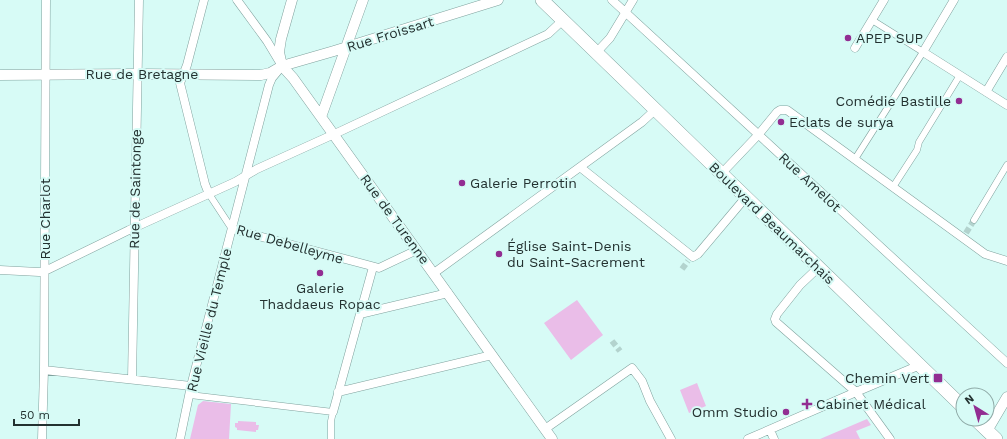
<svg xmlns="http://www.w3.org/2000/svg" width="1007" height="439" viewBox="0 0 1007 439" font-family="'Work Sans',sans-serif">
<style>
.green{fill:#eabde8}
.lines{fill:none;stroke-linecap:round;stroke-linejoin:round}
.pedestrian-tunnel{stroke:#b3d3ce;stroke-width:6;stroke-dasharray:6 3;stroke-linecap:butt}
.pedestrian-casing{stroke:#80a29e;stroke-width:7}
.minor-casing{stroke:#80a29e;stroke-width:9}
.tertiary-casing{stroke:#80a29e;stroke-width:11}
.primary-casing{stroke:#80a29e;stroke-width:14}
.pedestrian{stroke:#fff;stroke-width:6}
.minor{stroke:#fff;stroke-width:8}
.tertiary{stroke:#fff;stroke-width:10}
.primary{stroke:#fff;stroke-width:13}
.poi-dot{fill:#922d92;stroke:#d7fbf6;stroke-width:1.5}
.labels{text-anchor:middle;stroke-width:4;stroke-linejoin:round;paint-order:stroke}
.street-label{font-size:14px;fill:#233130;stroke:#d7fbf6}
.poi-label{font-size:14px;fill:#233130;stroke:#d7fbf6;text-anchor:start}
</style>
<rect width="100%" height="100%" fill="#d7fbf6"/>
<path class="green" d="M577,300L603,335L571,360L544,323Z
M697,383L706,406L689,413L680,390Z
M203,401L231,404L229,439H190L198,405Z
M867,419L871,425L856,431L860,439H820Z
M238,421L256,422V425H259L258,430H256V432L237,430V428L235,427V423H238Z"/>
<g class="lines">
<path class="pedestrian-tunnel" d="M966,233L974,220
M682,269L688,261
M612,341L620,351"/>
<defs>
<path id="pedestrian" d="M855,159L923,52L872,20
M893,187L917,150L919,142L960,75
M209,194L232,229
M974,220L1007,165
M190,395L333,412L331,421V439"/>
<path id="minor" d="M204,0L187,65L180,83L205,184L209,194
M612,0L1007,363
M954,0L923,52L1007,105
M855,48L884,0
M596,53L610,38L633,0
M986,92L1007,57
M580,167L693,257L698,254L746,197
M721,174L759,134L777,112L780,110H787L985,254L1007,261
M232,229L379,268L417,250
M818,268L800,285L777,314L775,319L776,322L856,392L890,439
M0,270L39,272L45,271L129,230L235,182L257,169L341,131L548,34L563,20
M434,273L642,122L655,110
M360,314L448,293
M44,370L191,386
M132,379L139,0
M338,392L492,355
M333,412L373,267
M545,429L632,368L642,381L650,401L671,439
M770,430L774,439
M42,439L44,370L46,0
M180,439L191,386L269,85L272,78L282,66L267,41L237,0
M748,439L856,392L920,365"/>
<path id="tertiary" d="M282,66L293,78L321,117L552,439
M282,66L279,52L281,39L292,0
M0,75L138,74L261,75L270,73L282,66L334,51L498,0
M321,117L363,0
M987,431L1007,397"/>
<path id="primary" d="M542,0L963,407
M975,419L996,439"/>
</defs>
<use href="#pedestrian" class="pedestrian-casing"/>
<use href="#minor" class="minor-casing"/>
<use href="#tertiary" class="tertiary-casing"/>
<use href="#primary" class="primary-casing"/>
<use href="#pedestrian" class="pedestrian"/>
<use href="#minor" class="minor"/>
<use href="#tertiary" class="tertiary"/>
<use href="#primary" class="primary"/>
</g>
<g class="poi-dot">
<circle cx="848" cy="38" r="4"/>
<circle cx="959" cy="101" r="4"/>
<circle cx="781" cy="122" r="4"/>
<circle cx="462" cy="183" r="4"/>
<circle cx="499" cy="254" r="4"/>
<circle cx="320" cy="273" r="4"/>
<rect x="933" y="373" width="10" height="10" rx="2"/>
<path d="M805 398h4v4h4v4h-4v4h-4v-4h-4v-4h4z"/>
<circle cx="786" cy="412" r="4"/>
</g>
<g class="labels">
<g class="street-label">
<text transform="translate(390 34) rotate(-17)" y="5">Rue Froissart</text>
<text x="142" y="79">Rue de Bretagne</text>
<text transform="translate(810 182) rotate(43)" y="5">Rue Amelot</text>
<text transform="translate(135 189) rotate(-89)" y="5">Rue de Saintonge</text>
<text transform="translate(45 219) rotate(-90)" y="5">Rue Charlot</text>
<text transform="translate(395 219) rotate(54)" y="5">Rue de Turenne</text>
<text transform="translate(772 223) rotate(44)" y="5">Boulevard Beaumarchais</text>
<text transform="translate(290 244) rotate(16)" y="5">Rue Debelleyme</text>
<text transform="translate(209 320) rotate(-76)" y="5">Rue Vieille du Temple</text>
</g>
<g class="poi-label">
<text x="856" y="43">APEP SUP</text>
<text x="951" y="106" text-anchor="end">Comédie Bastille</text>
<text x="789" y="127">Eclats de surya</text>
<text x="470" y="188">Galerie Perrotin</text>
<text x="507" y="251">Église Saint-Denis<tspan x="507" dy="16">du Saint-Sacrement</tspan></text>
<text x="320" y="293" text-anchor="middle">Galerie<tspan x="320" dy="16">Thaddaeus Ropac</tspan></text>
<text x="929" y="383" text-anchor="end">Chemin Vert</text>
<text x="816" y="409">Cabinet Médical</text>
<text x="778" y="417" text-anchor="end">Omm Studio</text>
</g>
</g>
<g transform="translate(975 407) rotate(323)"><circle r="19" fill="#d7fbf6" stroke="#8faaa7"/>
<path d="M0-3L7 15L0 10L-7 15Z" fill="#922d92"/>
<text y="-6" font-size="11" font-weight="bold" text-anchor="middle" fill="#233130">N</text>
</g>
<path d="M14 419v6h65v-6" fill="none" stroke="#233130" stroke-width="2"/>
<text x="20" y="419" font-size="12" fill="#233130" stroke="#d7fbf6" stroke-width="3" paint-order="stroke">50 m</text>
</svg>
